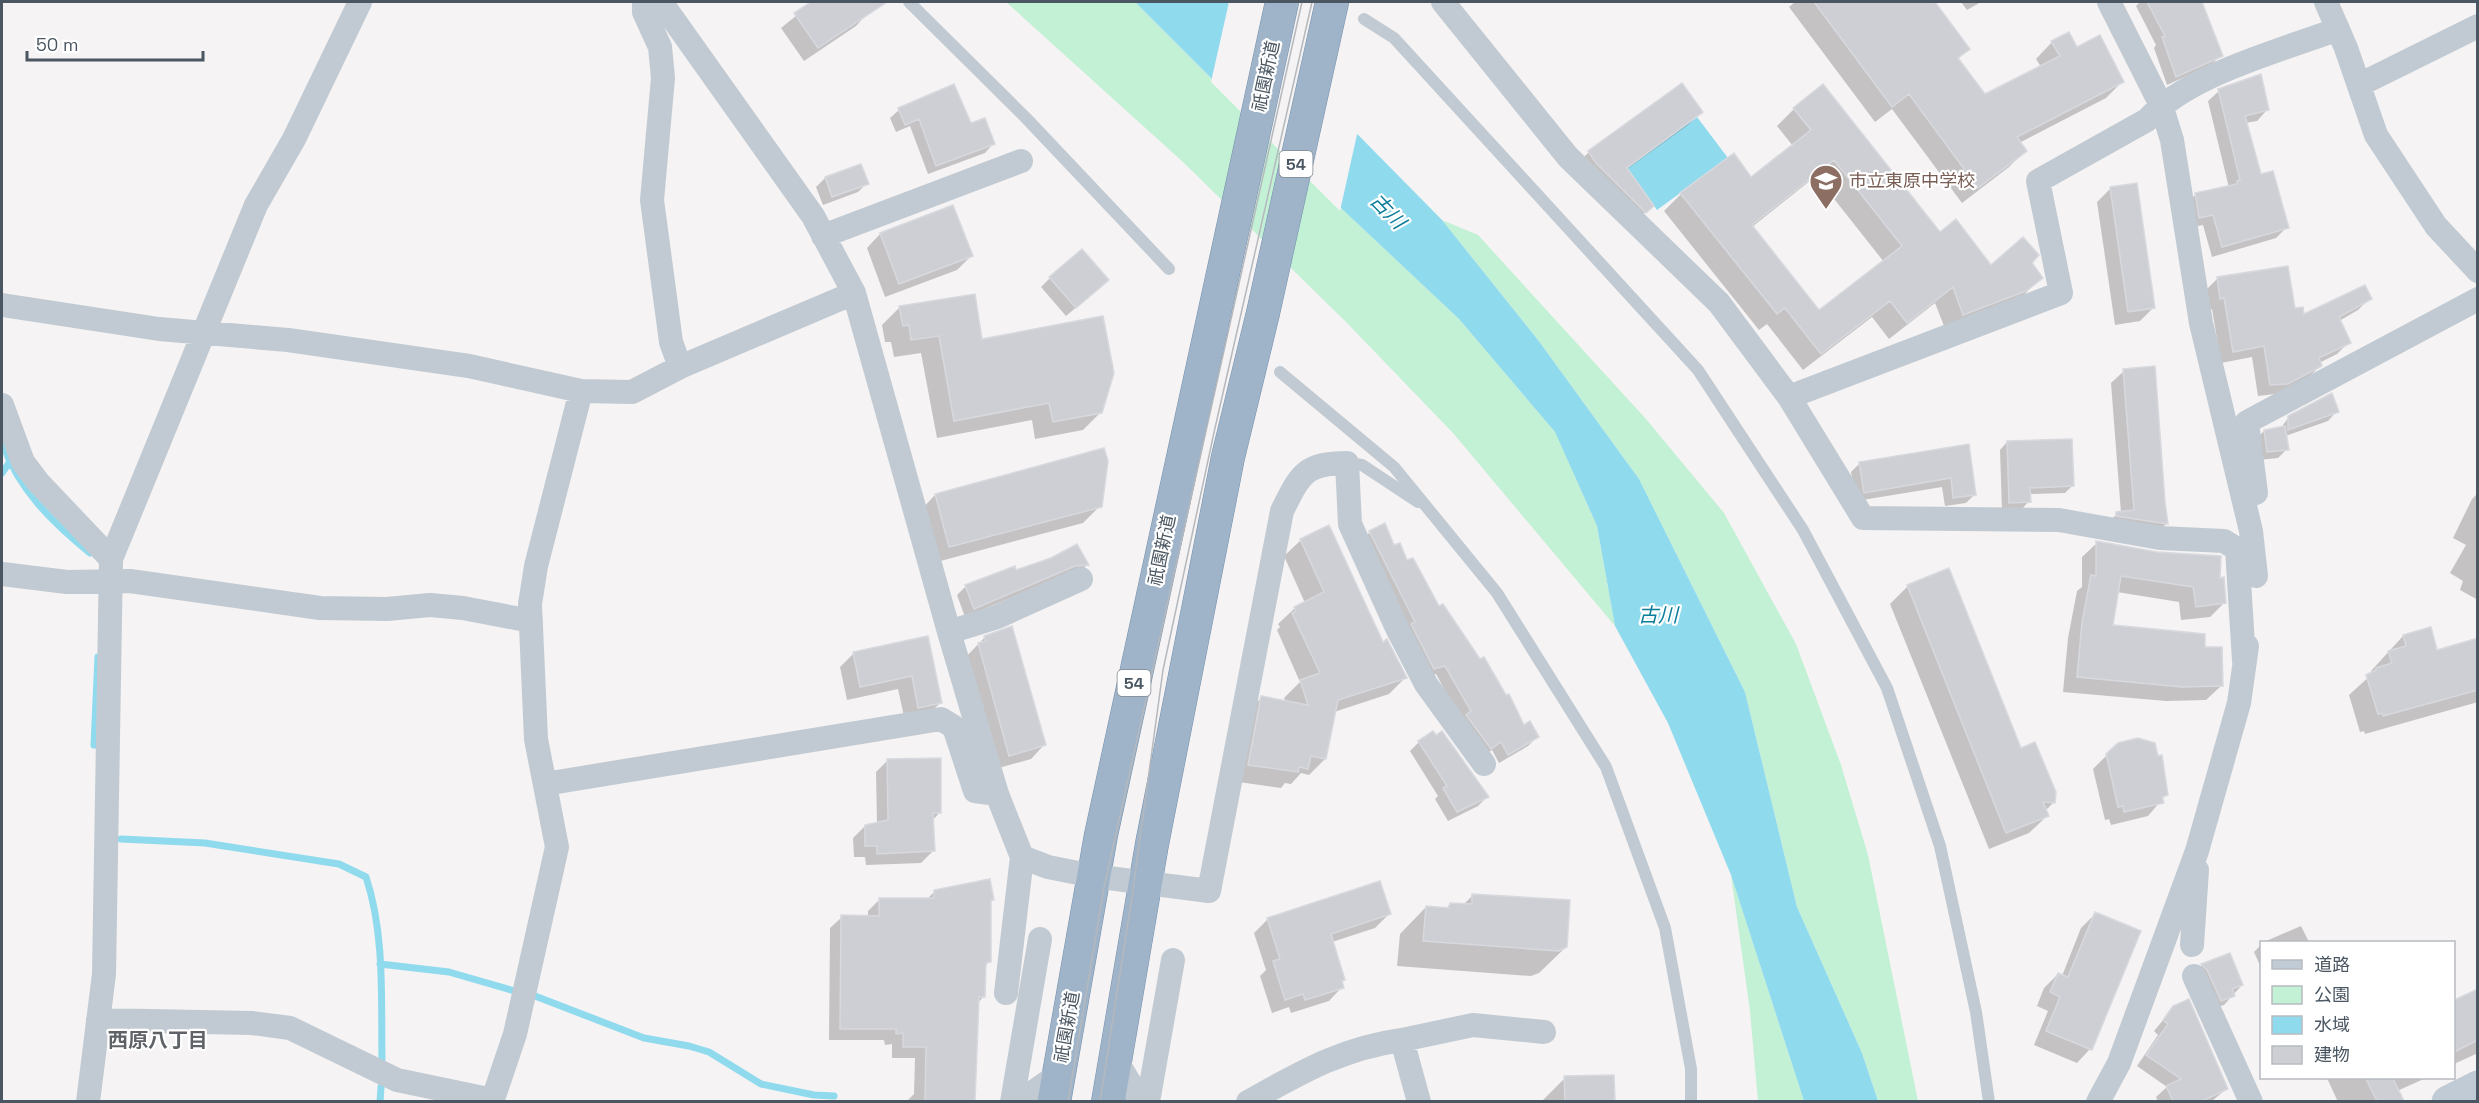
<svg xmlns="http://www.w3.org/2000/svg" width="2479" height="1103" viewBox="0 0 2479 1103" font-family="'Space Grotesk','Noto Sans JP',sans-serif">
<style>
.green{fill:#c3f1d5}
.water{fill:#90daee}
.pier{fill:#f5f3f3}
.shadow{fill:#0003;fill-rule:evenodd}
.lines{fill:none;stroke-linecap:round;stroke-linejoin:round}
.stream{stroke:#90daee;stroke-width:7}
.building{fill:#cdcfd5;stroke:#d7d9de;stroke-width:1.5;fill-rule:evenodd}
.trunk-casing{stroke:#7690ad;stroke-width:34}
.service{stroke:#c1cad2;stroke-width:12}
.minor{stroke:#c1cad2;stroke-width:24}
.secondary{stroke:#c1cbd6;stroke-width:33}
.trunk{stroke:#9fb4c9;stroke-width:33}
.tram{stroke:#b5b8bd;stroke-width:1.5}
.labels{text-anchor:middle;stroke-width:4.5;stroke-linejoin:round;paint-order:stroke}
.shield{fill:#fff;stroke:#808990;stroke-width:1.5}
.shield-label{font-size:16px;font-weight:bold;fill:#4a5661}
.street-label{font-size:18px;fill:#4a5661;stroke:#fff}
.education-label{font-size:18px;fill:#785e54;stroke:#fff;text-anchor:start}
.water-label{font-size:20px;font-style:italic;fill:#0c7c9b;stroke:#fff}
.neighbourhood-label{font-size:20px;font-weight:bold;fill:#5f6368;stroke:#fff}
</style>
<rect width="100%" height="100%" fill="#f5f3f3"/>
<path class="green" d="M1006,2H1135L1342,209L1459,319L1555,432L1597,526L1615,626L1453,433L1347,323L1183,162Z
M1442,220L1478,235L1646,419L1724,513L1796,644L1841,765L1868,855L1918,1101H1878L1862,1053L1797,907L1745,692L1639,479L1538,340Z
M1731,875L1804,1101H1758L1750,1011Z"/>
<path class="water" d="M1135,2H1227L1442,220L1538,340L1639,479L1745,692L1797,907L1862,1053L1878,1101H1804L1731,875L1668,723L1615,626L1597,526L1555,432L1459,319L1342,209Z
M1697,117L1728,158L1657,210L1627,168Z"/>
<path class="pier" d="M1229,2L1358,130L1340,211L1211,82Z"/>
<path class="shadow" d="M813,2H862L869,12L856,26L804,61L781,28Z
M1795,2H1933L1968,49L1957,60L1984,96L2041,67L2036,59L2052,42L2076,49L2122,82L2106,98L2019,143L2025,151L2009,167L1962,203L1892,109L1875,122L1789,7Z
M1961,2H1981L1967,10Z
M2140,2H2200L2221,55L2212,64L2167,85L2154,48L2156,45L2136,6Z
M2219,91L2267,110L2257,121L2245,123L2260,176L2287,227L2276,238L2212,257L2203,225L2188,228L2185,205L2196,194L2229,188L2208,101Z
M1794,109L1940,234L1991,267L2030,263L2041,277L2024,295L1946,331L1935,303L1889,339L1872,317L1803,370L1767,324L1759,330L1664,211L1681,194L1751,179L1793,146L1777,126ZM1816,176L1884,262L1819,313L1752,227Z
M899,110L970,125L993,144L985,153L928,174L910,126L896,132L890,118Z
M1701,112L1688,125L1626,170L1652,206L1638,219L1575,166L1589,152Z
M825,178L867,183L858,192L823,205L816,187Z
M2110,189L2154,307L2140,321L2115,325L2097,202Z
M952,207L971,256L957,270L885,297L867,248L880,234Z
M1050,278L1098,289L1066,316L1041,287Z
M2218,278L2303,316L2370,298L2358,310L2339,321L2349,342L2337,354L2319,363L2320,366L2308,378L2275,394L2258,396L2252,357L2221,363L2212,309L2208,310L2206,290Z
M900,307L980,340L1101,412L1083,430L1035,439L1032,420L937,438L921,353L894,357L891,342H885L882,325Z
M2124,371L2166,524L2154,536L2104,526L2117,514L2121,513L2111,383Z
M2337,411L2328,421L2285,436L2287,449L2278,458L2258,460L2255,440L2264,431L2280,429L2289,417Z
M2007,442L2073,485L2065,493L2029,494V501L2022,509L2002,510L2000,450Z
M1968,446L1975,494L1966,503L1945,506L1942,487L1856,501L1851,472L1860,463Z
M2478,493V600L2460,590L2463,581L2450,573L2466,545L2453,538L2472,499Z
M935,495L1100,506L1083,523L933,563L919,512Z
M1370,532L1393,547L1406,562L1524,727L1537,737L1528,746L1499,763L1492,750L1481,757L1436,674L1425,678L1361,541Z
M1301,540L1382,644L1405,678L1389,694L1334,712L1325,759L1309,775L1301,773L1291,784L1285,783L1281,788L1232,781L1245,714L1261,698L1286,702L1284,698L1300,682L1277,630L1280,627L1278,624L1295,608L1305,603L1284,556Z
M2097,543L2219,580L2225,602L2210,617L2181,620L2179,602L2117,592L2111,626L2204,649L2221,686L2206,700L2166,701L2063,692L2068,638L2077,591L2082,587V557Z
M1087,565L1079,573L1065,575L965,617L957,595L966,586L1015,572Z
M1908,586L2054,802L2045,811L2047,816L2029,833L1989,849L1890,604Z
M2403,636L2436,652L2478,640V702L2365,734L2364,731L2360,732L2349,695L2372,674L2371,671Z
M985,637L1044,745L1031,759L995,769L964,659Z
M927,638L940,703L926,717L905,721L898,689L847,700L840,667L854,653Z
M1419,742L1487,797L1478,806L1448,821L1435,799L1438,796L1410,751Z
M2107,755L2166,795L2148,816L2111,825L2109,819L2105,820L2093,769Z
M888,760L940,812L932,821L933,851L921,863L866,865L865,857H854L853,838L865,826L877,824L876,772Z
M935,891L992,899L989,902L990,961L984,967L983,997L978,1003L974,1102H906L914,1094L915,1058H892V1044L885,1045L884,1040H829L830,928L842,917H868V911L880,899L926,900Z
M1473,895L1566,947L1539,973L1531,976L1397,966L1400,934L1426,907L1446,909L1450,904L1463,905Z
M1389,914L1375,928L1332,942L1342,987L1329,1001L1291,1013L1289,1007L1272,1013L1260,976L1266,970L1254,933L1268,919Z
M2095,914L2090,1049L2077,1063L2034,1045L2048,1011L2037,1006L2044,988L2058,974L2062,976L2081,928Z
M2301,926L2309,942H2264Z
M2262,944V970L2254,952Z
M2229,955L2242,985L2224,1005L2212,1009L2193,974L2202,965Z
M2478,991V1053L2454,1064V1002Z
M2174,1007L2226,1089L2211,1102H2158L2156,1097L2167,1087L2137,1066L2158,1035L2154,1031Z
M1612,1076L1613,1102H1541L1565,1078Z
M2327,1078H2426L2397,1091L2400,1097L2396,1102H2338Z"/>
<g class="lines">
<path class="stream" d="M2,442C18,489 52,522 90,553
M2,473L9,463
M94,745L98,657
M121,839L205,843L339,864L366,877C385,934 381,999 382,1059
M380,964L449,972L518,992
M535,996L644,1038L689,1046L709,1052L761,1084L814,1095L834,1096
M380,1102L381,1087"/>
</g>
<path class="building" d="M811,2H887L818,48L794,13Z
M1814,2H1935L1970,49L1958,58L1985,94L2060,56L2051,41L2069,32L2077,47L2100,35L2124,82L2017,137L2027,151L1978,188L1909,94L1892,107Z
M2147,2H2202L2223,56L2176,77L2162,37L2165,36Z
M2261,74L2269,110L2245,116L2261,174L2273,171L2289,228L2222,247L2213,215L2199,218L2195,193L2237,184V181L2240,180L2218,89Z
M1682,83L1703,112L1627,168L1654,206L1646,213L1596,163L1588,151Z
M954,84L971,123L985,118L995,144L936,166L919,119L905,125L898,108Z
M1823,84L1940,232L1956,219L1991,265L2023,237L2039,255L2032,263L2043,278L2026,291L1963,315L1953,287L1907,323L1890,301L1821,354L1785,308L1777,314L1680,193L1734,153L1751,177L1811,130L1793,108ZM1834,160L1902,246L1819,310L1752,225Z
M861,164L869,184L832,197L825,177Z
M2137,183L2155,308L2128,312L2110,187Z
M953,205L973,256L899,284L880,233Z
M1082,249L1109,280L1076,308L1049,277Z
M2288,266L2295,308L2303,307L2304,314L2365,285L2372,299L2339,317L2351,343L2319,358L2322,366L2288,384L2270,385L2264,346L2233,352L2224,298L2220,299L2217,277Z
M975,294L982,339L1103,316L1114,373L1102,413L1053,422L1049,403L954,421L939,336L911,340L909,325L903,326L899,306Z
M2155,366L2165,502L2168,524L2116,516V512L2134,510L2123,369Z
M2332,393L2339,412L2288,430V416Z
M2285,426L2289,450L2267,452L2264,430Z
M2072,439L2074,486L2030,488L2031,502L2009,503L2007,441Z
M1969,444L1976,495L1953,498L1951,478L1864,493L1859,462Z
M1104,448L1108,461L1102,507L949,547L935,494Z
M1385,523L1394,545L1400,543L1407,560L1413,558L1439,606L1443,604L1480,659L1484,657L1506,695L1509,694L1524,725L1530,721L1539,737L1508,755L1501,742L1491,749L1466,715L1471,711L1445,666L1434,669L1411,624L1415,622L1369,531Z
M1329,525L1383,642L1387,639L1407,678L1338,700L1326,759L1311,756L1308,769L1299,767L1298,772L1248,765L1261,696L1308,705L1300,680L1320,673L1292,613L1296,611L1294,607L1324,592L1300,539Z
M2096,541L2157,552L2221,556L2220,578L2224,577L2226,603L2196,607L2193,587L2121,576L2113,625L2205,634V647H2222L2223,686L2182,687L2077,677L2082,622L2091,575L2096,576Z
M1077,544L1089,565L1075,566L974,609L965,585L1015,566L1016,570L1051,558Z
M1949,568L2021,748L2035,742L2056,792L2055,803L2043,802L2049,816L2006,833L1907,585Z
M1012,626L1046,745L1009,756L978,643L986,641L984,636Z
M2431,627L2437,650L2478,638V690L2383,716L2382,713L2378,714L2366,675L2376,670V668L2392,663L2388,651L2406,646L2403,635Z
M928,636L942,703L918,708L912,676L860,687L853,652Z
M1433,731L1436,735L1442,731L1489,797L1457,812L1443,788L1447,786L1418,741Z
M2138,738L2155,743L2158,756L2162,755L2168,795L2162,797L2164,803L2124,812L2123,806L2118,807L2106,754L2118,743Z
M941,758V813H933L935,851L877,854V846H865V825L888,820L887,759Z
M990,879L994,900H991V962H986L985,997H979L975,1101H925L926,1047H903V1033L896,1034V1029H840L841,915L879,916V898H934V890Z
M1380,881L1391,914L1331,934L1345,980L1342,981L1344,988L1305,1000L1303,994L1285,1000L1273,961L1280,959L1267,918Z
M1472,894L1570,900L1567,947L1559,951L1423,941L1426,906L1449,908L1450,903L1472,904Z
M2095,912L2141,931L2092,1050L2046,1031L2060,997L2050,992L2058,973L2068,977Z
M2230,953L2243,985L2232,989L2235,996L2221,1001L2207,970L2201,964Z
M2478,989V1040L2454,1052V1000Z
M2189,999L2228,1089L2202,1101H2173L2166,1086L2181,1079L2146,1055L2168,1024L2163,1020L2173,1006Z
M1614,1075L1615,1101H1565L1564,1076Z
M2365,1077H2392L2404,1101H2377Z"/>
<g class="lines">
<defs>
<path id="trunk" d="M1054,1102L1101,835L1282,2
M1108,1102L1152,844L1228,457L1263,313L1332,2"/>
</defs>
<use href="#trunk" class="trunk-casing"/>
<path class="service" d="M909,2L1026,118L1169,269
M1364,19L1394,38L1698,370L1803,530L1887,688L1940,846L1976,1012L1989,1102
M1280,372L1394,467L1497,593L1606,767L1665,928L1691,1069V1102
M1347,463L1362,465L1418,502"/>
<path class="minor" d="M644,2V12L660,47L663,78L652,200L671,342L680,367
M661,2L813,216L854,293L949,632L997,794L1022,857L1048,867L1093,876L1209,891L1282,511C1300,475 1304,463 1347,463L1350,524L1397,628L1426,684L1484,764
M1443,2L1568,157L1719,303L1789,397L1863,518L2059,520L2160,538L2224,541L2237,549L2244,661
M2109,2L2161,105L2172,140L2201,323L2251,531L2256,576
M2326,2L2346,48L2376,135L2436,226L2478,271
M2359,85L2478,26
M823,236L1021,161
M2,305L159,329L288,340L469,366L581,391L632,392L680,367L854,293
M1789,397L2061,293L2038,181L2147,120C2189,74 2280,51 2338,29
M2,405L23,462L38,482L111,559
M2256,493L2247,422L2478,299
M2,574L67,582L130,581L320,608L387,609L430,605L463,608L531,621
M949,632L997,617L1081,579
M545,784L941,719L954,727L975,791L997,794
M2192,945L2197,870
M2194,976L2251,1102
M1006,993L1022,857
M98,1020L252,1023L290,1028L397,1080L493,1100
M1402,1040L1473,1025L1544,1032
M1115,1058L1141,1102
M88,1102L104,974L111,559L256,205L294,139L360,2
M492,1102L515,1034L557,847L536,739L530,604L536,566L581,391
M1012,1102L1040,939
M1019,1102L1059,1074
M1148,1102L1173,960
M1248,1102C1300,1073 1342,1048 1402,1040L1419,1102
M2098,1102L2119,1063L2197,851L2239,703L2247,646"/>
<path class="secondary" d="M2448,1102L2478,1087"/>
<use href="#trunk" class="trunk"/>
<path class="tram" d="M1068,1102L1104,887L1302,2
M1100,1102L1132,897L1163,670L1215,428L1312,2"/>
</g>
<defs>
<symbol id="school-pin" viewBox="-11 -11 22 30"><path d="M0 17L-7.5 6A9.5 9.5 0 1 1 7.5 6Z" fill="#8d6e63" stroke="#fff"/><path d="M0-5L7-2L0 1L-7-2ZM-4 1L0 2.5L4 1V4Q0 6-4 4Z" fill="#fff"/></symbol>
</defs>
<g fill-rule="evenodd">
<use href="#school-pin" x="1807" y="162" width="38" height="52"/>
</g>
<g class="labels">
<g class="shield">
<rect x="1279.5" y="151" width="33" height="26" rx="4.5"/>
<rect x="1117.5" y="670" width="33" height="26" rx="4.5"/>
</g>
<g class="shield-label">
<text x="1296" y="170">54</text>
<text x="1134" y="689">54</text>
</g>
<g class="street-label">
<text transform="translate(1266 76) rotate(-78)" y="6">祇園新道</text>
<text transform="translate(1162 550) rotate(-78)" y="6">祇園新道</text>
<text transform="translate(1067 1027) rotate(-80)" y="6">祇園新道</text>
</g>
<g class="education-label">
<text x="1849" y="187">市立東原中学校</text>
</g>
<g class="water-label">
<text transform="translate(1388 211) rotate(46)" y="7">古川</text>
<text x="1658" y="622">古川</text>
</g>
<g class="neighbourhood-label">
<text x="158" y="1047">西原八丁目</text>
</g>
</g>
<rect width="2479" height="1103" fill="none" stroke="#4a5661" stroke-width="6"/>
<rect x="2260" y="941" width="195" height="138" fill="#ffffff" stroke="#b7bbc0" stroke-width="1.5"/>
<rect x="2272" y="960" width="30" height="9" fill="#c1cbd6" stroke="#b7bbc0" stroke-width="1.5"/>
<text x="2314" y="971" font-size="18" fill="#4a5661">道路</text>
<rect x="2272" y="986" width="30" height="18" fill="#c3f1d5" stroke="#b7bbc0" stroke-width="1.5"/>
<text x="2314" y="1001" font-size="18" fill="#4a5661">公園</text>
<rect x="2272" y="1016" width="30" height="18" fill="#90daee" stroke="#b7bbc0" stroke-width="1.5"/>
<text x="2314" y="1031" font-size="18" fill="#4a5661">水域</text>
<rect x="2272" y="1046" width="30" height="18" fill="#cdcfd5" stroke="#b7bbc0" stroke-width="1.5"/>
<text x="2314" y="1061" font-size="18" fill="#4a5661">建物</text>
<path d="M27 51v9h176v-9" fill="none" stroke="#4a5661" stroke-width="3"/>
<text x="36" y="51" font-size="18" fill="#4a5661" stroke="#ffffff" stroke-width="4.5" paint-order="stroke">50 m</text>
</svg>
